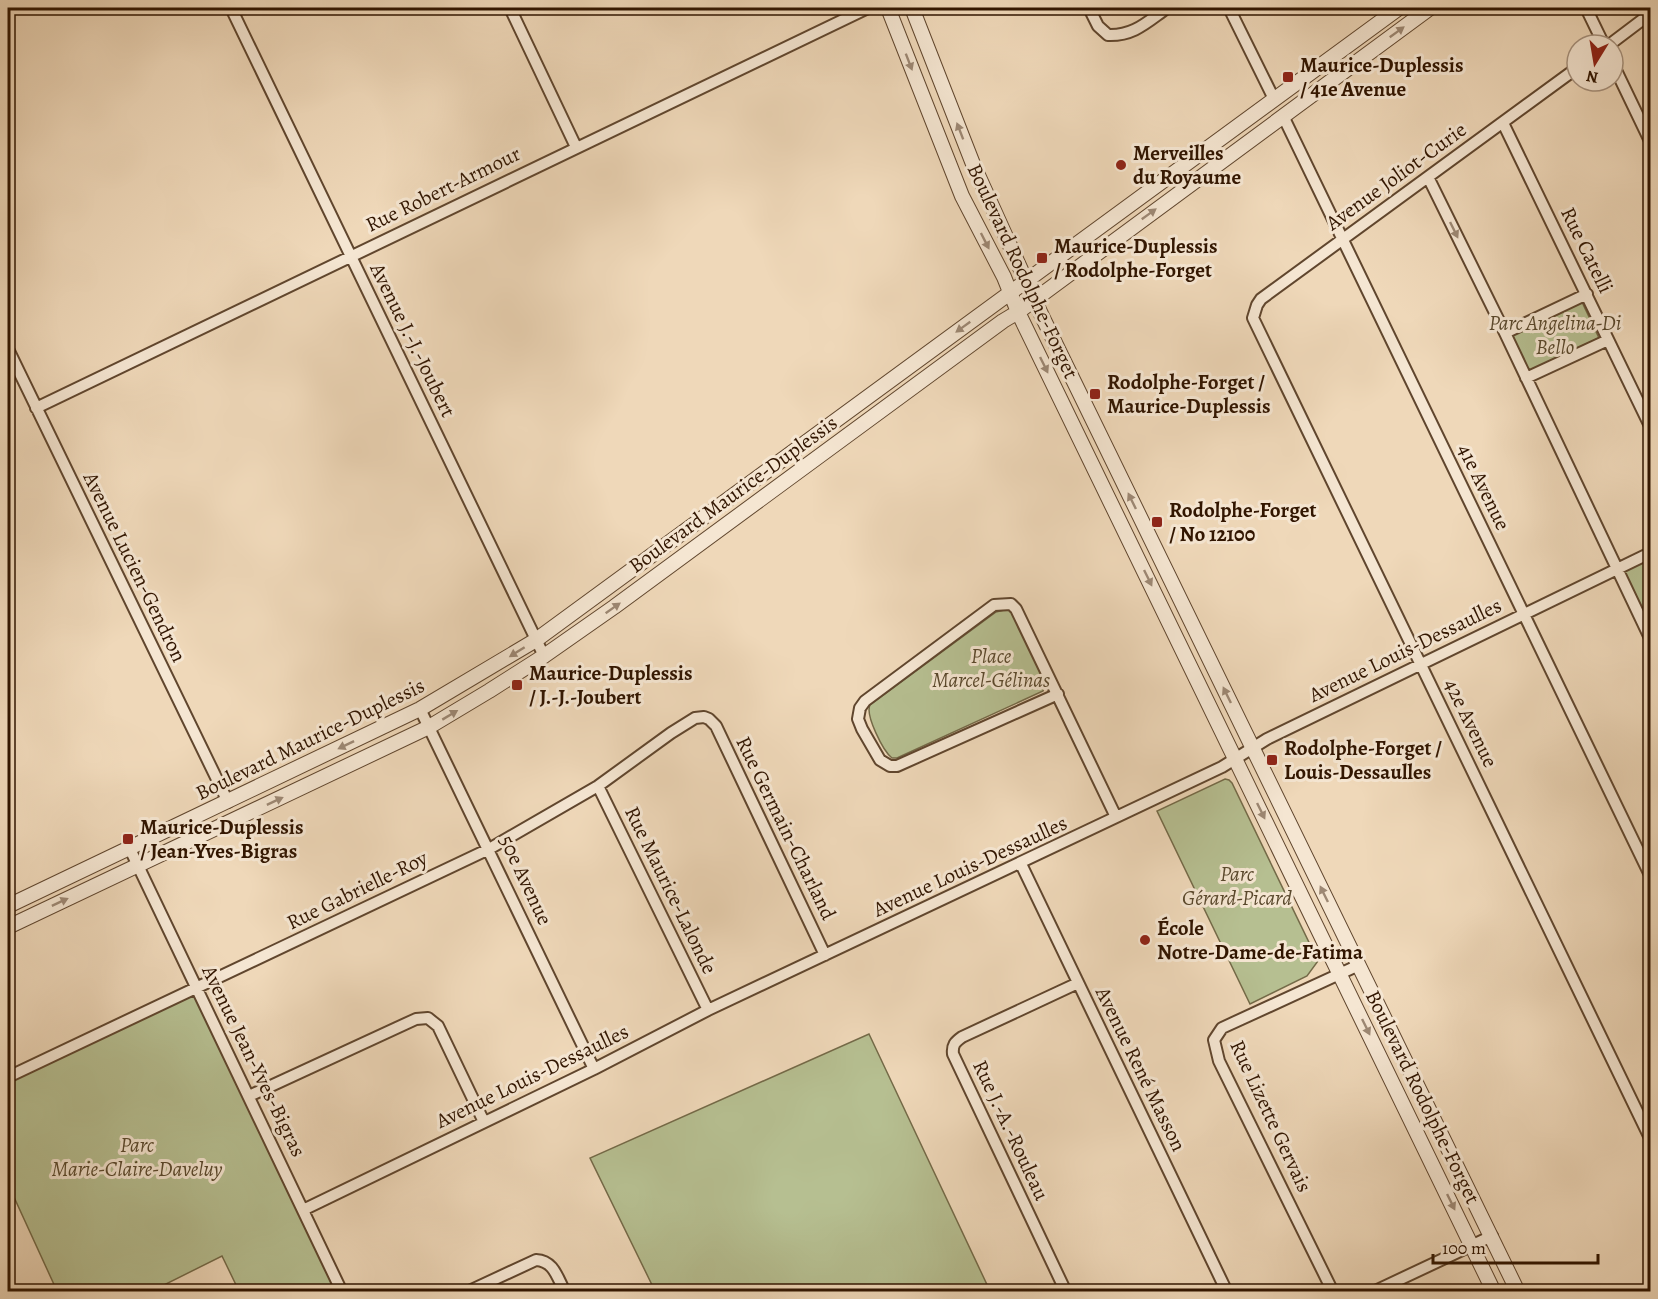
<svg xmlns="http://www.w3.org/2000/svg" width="1658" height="1299" viewBox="0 0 1658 1299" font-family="Alegreya,serif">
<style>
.green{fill:#b6bf91;stroke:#746a48;stroke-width:1.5}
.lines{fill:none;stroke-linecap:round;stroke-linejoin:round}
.minor-casing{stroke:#60462e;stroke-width:14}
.tertiary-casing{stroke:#60462e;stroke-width:16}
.minor{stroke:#f5e6d2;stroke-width:10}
.tertiary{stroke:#f5e6d2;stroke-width:14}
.oneway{fill:#9d8874}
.poi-dot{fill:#8f2418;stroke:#f5e6d2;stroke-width:2}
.labels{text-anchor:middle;stroke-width:6;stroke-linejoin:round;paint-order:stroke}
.poi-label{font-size:21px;font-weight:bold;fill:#311500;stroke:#f5e6d2;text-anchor:start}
.street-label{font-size:21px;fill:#311500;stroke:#f5e6d2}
.park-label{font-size:21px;font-style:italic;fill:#59482c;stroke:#f5e6d2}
</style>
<rect width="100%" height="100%" fill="#efd8b9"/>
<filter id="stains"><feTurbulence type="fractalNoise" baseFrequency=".00333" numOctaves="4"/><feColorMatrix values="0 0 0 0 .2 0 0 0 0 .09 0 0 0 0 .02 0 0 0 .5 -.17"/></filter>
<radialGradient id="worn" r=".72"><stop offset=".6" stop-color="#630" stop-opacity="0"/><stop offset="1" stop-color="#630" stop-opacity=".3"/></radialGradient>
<path class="green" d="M1581,300L1599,338L1529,371L1511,333Z
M1650,553V638L1617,569Z
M1004,610H1009L1012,614L1046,681L1043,691L897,758H892C883,751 865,715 870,705L996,612Z
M1225,779L1229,780L1232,783L1318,961L1307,976L1250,1004L1157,811Z
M197,989L342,1291H239L222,1256L152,1291H57L8,1184V1077Z
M869,1034L990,1291H655L590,1158Z"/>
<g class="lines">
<defs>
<path id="minor" d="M231,8L544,656
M510,8L576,147
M1089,8L1098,26L1108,35C1134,36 1147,22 1167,8
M1229,8L1274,99
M1586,8L1604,45
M1609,45L1650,14
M1613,64L1650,141
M1577,68L1261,299L1257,305L1253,318L1650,1138
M1283,116L1650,875
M1503,123L1650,426
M1428,177L1505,333L1650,638
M1505,333L1587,294
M8,349L228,802
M1526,378L1608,340
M36,408L868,8
M1058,694L897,766H890L880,760L862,729L858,719L860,708L865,701L994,605L1011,604L1016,609L1116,817
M420,709L594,1069
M598,786L708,1010
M130,849L342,1292
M1021,864L1227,1292
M8,1077L489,849L598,786L671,733L695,718L704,717L709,719L716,726L825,955
M249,1096L416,1019L428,1018L438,1026L484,1122
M303,1210L594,1069L708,1010L1222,767L1267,739L1650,553
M467,1292L536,1260C554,1261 557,1277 565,1292
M1066,1292L953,1054C952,1045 955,1042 962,1037L1078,983
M1333,1292L1219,1061L1214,1040L1222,1028L1359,965
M1373,1292L1492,1236"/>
<path id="tertiary" d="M888,8L962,196L1004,277L1018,312L1494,1292
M912,8L973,164L1041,314L1518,1292
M8,906L420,709L536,640L1399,8
M8,927L429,727L489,691L544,656L614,607L1003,321L1018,312L1430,8"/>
</defs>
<use href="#minor" class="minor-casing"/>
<use href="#tertiary" class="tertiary-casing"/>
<use href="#minor" class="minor"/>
<use href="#tertiary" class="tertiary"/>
</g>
<defs><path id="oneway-solid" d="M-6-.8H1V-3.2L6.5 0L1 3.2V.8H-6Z" transform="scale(1.5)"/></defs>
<g class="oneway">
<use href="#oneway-solid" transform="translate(1397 32) rotate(-36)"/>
<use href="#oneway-solid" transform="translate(909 62) rotate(69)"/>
<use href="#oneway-solid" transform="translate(960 131) rotate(-111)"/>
<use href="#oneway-solid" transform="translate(1149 214) rotate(-36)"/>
<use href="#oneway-solid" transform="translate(1454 230) rotate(64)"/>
<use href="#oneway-solid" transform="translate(985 241) rotate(63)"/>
<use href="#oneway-solid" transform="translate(963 327) rotate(144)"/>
<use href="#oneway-solid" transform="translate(1044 365) rotate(64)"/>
<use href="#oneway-solid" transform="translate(1132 501) rotate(-116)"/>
<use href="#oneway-solid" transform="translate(1148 578) rotate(64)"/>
<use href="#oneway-solid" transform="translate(613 608) rotate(-35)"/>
<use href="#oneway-solid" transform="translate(517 652) rotate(148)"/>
<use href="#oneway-solid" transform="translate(1227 695) rotate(-116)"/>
<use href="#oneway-solid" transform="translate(450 715) rotate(-31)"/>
<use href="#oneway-solid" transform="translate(346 745) rotate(154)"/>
<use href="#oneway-solid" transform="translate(275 801) rotate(-25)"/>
<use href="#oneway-solid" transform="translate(1261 811) rotate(64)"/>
<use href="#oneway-solid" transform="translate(1324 894) rotate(-116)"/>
<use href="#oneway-solid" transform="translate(60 902) rotate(-25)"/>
<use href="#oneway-solid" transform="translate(1366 1027) rotate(64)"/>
<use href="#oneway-solid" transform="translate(1451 1202) rotate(64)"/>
</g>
<g class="poi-dot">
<rect x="1282" y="71" width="12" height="12" rx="3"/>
<circle cx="1121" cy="165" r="6"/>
<rect x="1036" y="252" width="12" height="12" rx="3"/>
<rect x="1089" y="388" width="12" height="12" rx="3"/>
<rect x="1151" y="516" width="12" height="12" rx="3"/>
<rect x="511" y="679" width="12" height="12" rx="3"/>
<rect x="1266" y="754" width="12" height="12" rx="3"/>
<rect x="122" y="833" width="12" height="12" rx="3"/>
<circle cx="1145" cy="940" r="6"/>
</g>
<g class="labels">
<g class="poi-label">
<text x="1300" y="72">Maurice-Duplessis<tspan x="1300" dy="24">/ 41e Avenue</tspan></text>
<text x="1133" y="160">Merveilles<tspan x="1133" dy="24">du Royaume</tspan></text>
<text x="1054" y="253">Maurice-Duplessis<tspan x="1054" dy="24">/ Rodolphe-Forget</tspan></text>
<text x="1107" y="389">Rodolphe-Forget /<tspan x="1107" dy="24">Maurice-Duplessis</tspan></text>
<text x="1169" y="517">Rodolphe-Forget<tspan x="1169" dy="24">/ No 12100</tspan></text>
<text x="529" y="680">Maurice-Duplessis<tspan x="529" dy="24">/ J.-J.-Joubert</tspan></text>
<text x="1284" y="755">Rodolphe-Forget /<tspan x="1284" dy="24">Louis-Dessaulles</tspan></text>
<text x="140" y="834">Maurice-Duplessis<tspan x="140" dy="24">/ Jean-Yves-Bigras</tspan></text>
<text x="1157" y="935">École<tspan x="1157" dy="24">Notre-Dame-de-Fatima</tspan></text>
</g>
<g class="street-label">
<text transform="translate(1396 176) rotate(-36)" y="7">Avenue Joliot-Curie</text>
<text transform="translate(443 189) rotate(-26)" y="7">Rue Robert-Armour</text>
<text transform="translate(1587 250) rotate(64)" y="7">Rue Catelli</text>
<text transform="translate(1023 271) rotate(65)" y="7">Boulevard Rodolphe-Forget</text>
<text transform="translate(413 340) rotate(64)" y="7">Avenue J.-J.-Joubert</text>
<text transform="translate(1484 487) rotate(64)" y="7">41e Avenue</text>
<text transform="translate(733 494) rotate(-36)" y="7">Boulevard Maurice-Duplessis</text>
<text transform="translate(135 567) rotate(64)" y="7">Avenue Lucien-Gendron</text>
<text transform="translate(1405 650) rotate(-26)" y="7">Avenue Louis-Dessaulles</text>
<text transform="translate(1471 723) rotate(64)" y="7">42e Avenue</text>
<text transform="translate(310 739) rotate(-26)" y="7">Boulevard Maurice-Duplessis</text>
<text transform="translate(786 828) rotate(64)" y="7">Rue Germain-Charland</text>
<text transform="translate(970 866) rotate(-25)" y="7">Avenue Louis-Dessaulles</text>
<text transform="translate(526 880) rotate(65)" y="7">50e Avenue</text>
<text transform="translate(357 890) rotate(-26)" y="7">Rue Gabrielle-Roy</text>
<text transform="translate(671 890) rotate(64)" y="7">Rue Maurice-Lalonde</text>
<text transform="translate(254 1061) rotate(64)" y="7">Avenue Jean-Yves-Bigras</text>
<text transform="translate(1141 1069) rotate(64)" y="7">Avenue René Masson</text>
<text transform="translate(532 1076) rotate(-26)" y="7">Avenue Louis-Dessaulles</text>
<text transform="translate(1423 1097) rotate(64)" y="7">Boulevard Rodolphe-Forget</text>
<text transform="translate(1271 1116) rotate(65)" y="7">Rue Lizette Gervais</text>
<text transform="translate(1011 1130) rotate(65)" y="7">Rue J.-A.-Rouleau</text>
</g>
<g class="park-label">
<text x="1555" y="330">Parc Angelina-Di<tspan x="1555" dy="24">Bello</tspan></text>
<text x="991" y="663">Place<tspan x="991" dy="24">Marcel-Gélinas</tspan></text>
<text x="1237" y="881">Parc<tspan x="1237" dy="24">Gérard-Picard</tspan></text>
<text x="137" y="1152">Parc<tspan x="137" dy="24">Marie-Claire-Daveluy</tspan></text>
</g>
</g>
<rect width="1658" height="1299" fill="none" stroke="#efd8b9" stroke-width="30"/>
<rect x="9" y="9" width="1640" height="1281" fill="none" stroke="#311500" stroke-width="3"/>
<rect x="15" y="15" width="1628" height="1269" fill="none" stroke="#311500" stroke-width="1.5"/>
<g transform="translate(1595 63) rotate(191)"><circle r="28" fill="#f5e6d2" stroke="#a7927e" stroke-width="1.5"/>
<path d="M0-4.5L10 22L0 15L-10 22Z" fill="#8f2418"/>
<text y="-9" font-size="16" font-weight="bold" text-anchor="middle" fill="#311500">N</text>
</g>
<path d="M1433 1254v9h165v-9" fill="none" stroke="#311500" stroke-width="3"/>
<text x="1442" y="1254" font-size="18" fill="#311500" stroke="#f5e6d2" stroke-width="4.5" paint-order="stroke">100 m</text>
<rect width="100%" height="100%" filter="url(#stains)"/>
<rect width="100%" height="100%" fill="url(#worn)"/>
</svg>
